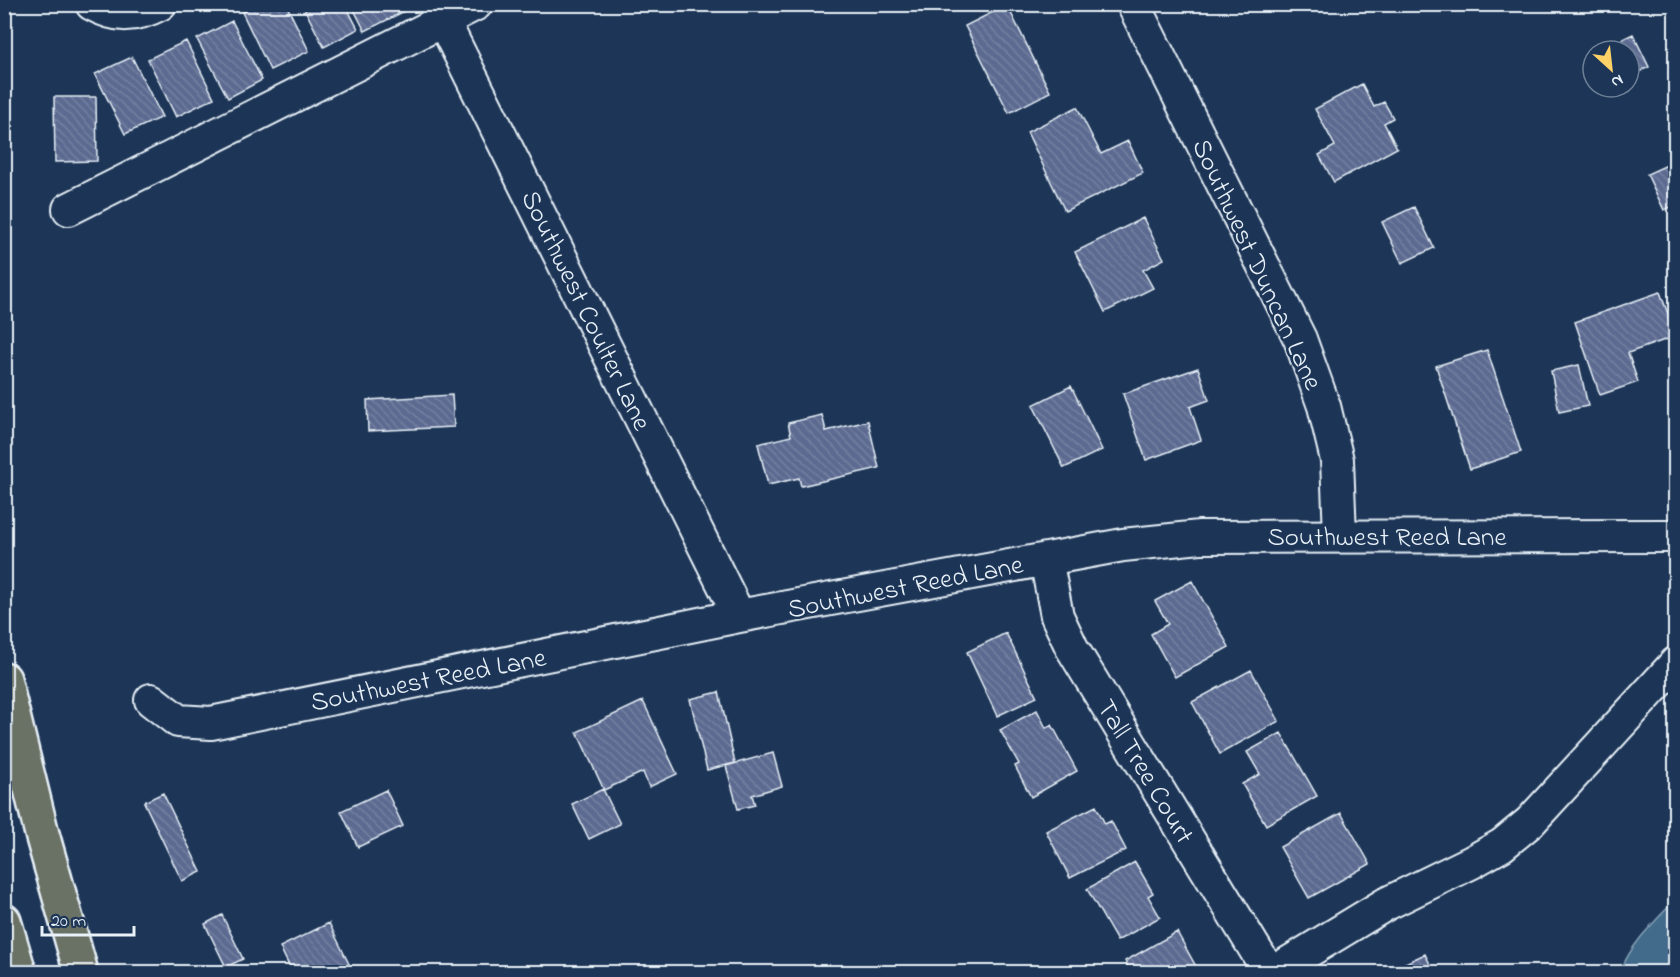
<svg xmlns="http://www.w3.org/2000/svg" width="1680" height="977" viewBox="0 0 1680 977" font-family="'Indie Flower',sans-serif">
<style>
.water{fill:#426b8a;stroke:#84a1b6;stroke-width:1.5}
.building{fill:url(#building-back-hatch);stroke:#e8f1f8;stroke-width:1.5}
.lines{fill:none;stroke-linecap:round;stroke-linejoin:round}
.minor-casing{stroke:#e8f1f8;stroke-width:36}
.highway-casing{stroke:#e8f1f8;stroke-width:38}
.minor{stroke:#1d3557;stroke-width:32}
.highway{stroke:#6b7165;stroke-width:33}
.labels{text-anchor:middle;stroke-width:5;stroke-linejoin:round;paint-order:stroke}
.street-label{font-size:27px;fill:#e8f1f8;stroke:#1d3557}
</style>
<defs>
<pattern id="building-back-hatch" width="6" height="6" patternUnits="userSpaceOnUse" patternTransform="scale(1.5)"><rect width="6" height="6" fill="#5c6a91"/><path d="M-1 5l2 2M0 0l6 6M5-1l2 2" fill="none" stroke="#7380a1"/></pattern>
</defs>
<rect width="100%" height="100%" fill="#1d3557"/>
<filter id="ink" filterUnits="userSpaceOnUse"><feTurbulence type="fractalNoise" baseFrequency=".0167" numOctaves="2"/><feDisplacementMap in="SourceGraphic" scale="12" xChannelSelector="R" yChannelSelector="G"/><feConvolveMatrix kernelMatrix="1 2 1 2 8 2 1 2 1" color-interpolation-filters="sRGB"/></filter>
<g filter="url(#ink)">
<path class="water" d="M1675,900V972H1620C1631,944 1654,922 1675,900Z"/>
<path class="building" d="M258,4H286L309,51L270,70L242,12Z
M302,4H345L358,29L324,47Z
M351,4H400L403,12L365,31Z
M1007,5L1050,92L1009,113L965,26Z
M232,21L262,80L228,98L197,39Z
M1633,34L1649,67L1629,77V51H1598Z
M186,41L214,98L176,117L148,59Z
M1593,53V73L1585,57Z
M132,57L162,117L125,134L95,74Z
M1362,84L1374,107L1384,102L1393,118L1384,123L1397,148L1334,182L1319,155L1335,146L1315,109Z
M54,97H96L97,161L55,162Z
M1077,107L1101,154L1128,141L1143,173L1065,211L1027,132Z
M1676,161V205L1664,210L1647,174Z
M1414,207L1434,248L1402,263L1382,222Z
M1143,218L1164,259L1143,270L1153,288L1105,312L1075,252Z
M1660,292L1676,336L1628,353L1638,382L1600,395L1575,322Z
M1487,350L1521,452L1470,469L1436,366Z
M1579,365L1588,406L1559,412L1551,371Z
M1198,368L1209,400L1190,407L1201,440L1146,460L1123,394Z
M1071,386L1102,450L1064,468L1033,405Z
M452,395L454,427L368,431L367,400Z
M822,415L826,431L868,421L879,468L801,486L799,478L768,485L758,444L791,436L788,423Z
M1192,581L1229,647L1175,677L1151,634L1168,624L1155,601Z
M1006,633L1037,697L997,716L967,652Z
M1251,670L1279,721L1220,754L1192,702Z
M719,692L735,763L707,770L690,699Z
M643,701L677,774L649,787L643,772L604,790L577,732Z
M1037,710L1046,728L1052,725L1077,771L1031,797L1015,766L1019,764L1000,730Z
M1281,733L1317,796L1266,825L1242,784L1260,774L1247,752Z
M773,753L782,786L752,795L755,805L738,809L726,766Z
M603,789L620,824L589,839L572,804Z
M386,790L403,826L358,847L341,811Z
M163,793L201,872L182,881L144,802Z
M1096,806L1105,824L1111,821L1126,850L1070,878L1046,831Z
M1341,813L1370,864L1309,898L1280,847Z
M1135,862L1153,893L1148,896L1160,917L1117,941L1087,889Z
M222,915L243,959L226,967L205,924Z
M329,923L352,970L347,972H292L280,947Z
M1177,932L1199,972H1131L1125,961Z
M1425,954L1434,972H1386Z"/>
<g class="lines">
<defs>
<path id="minor" d="M92,4C117,18 135,17 160,4
M435,4L739,616
M1133,4L1300,339L1324,406L1337,460L1340,535
M69,209L476,4
M1046,559L1057,616L1072,648L1269,972
M151,700L178,721L211,723L739,616L1123,545L1200,537L1676,536
M1274,972L1386,904L1472,862L1502,845L1530,822L1676,663"/>
<path id="highway" d="M4,679L42,834L81,972
M4,921L19,972"/>
</defs>
<use href="#minor" class="minor-casing"/>
<use href="#highway" class="highway-casing"/>
<use href="#minor" class="minor"/>
<use href="#highway" class="highway"/>
</g>
</g>
<g class="labels">
<g class="street-label">
<text transform="translate(1258 264) rotate(65)" y="9">Southwest Duncan Lane</text>
<text transform="translate(587 310) rotate(64)" y="9">Southwest Coulter Lane</text>
<text x="1387" y="545">Southwest Reed Lane</text>
<text transform="translate(905 586) rotate(-11)" y="9">Southwest Reed Lane</text>
<text transform="translate(428 679) rotate(-11)" y="9">Southwest Reed Lane</text>
<text transform="translate(1146 771) rotate(59)" y="9">Tall Tree Court</text>
</g>
</g>
<rect width="1680" height="977" fill="none" stroke="#1d3557" stroke-width="24"/>
<rect x="12" y="12" width="1656" height="953" fill="none" stroke="#e8f1f8" stroke-width="2" filter="url(#ink)"/>
<g transform="translate(1611 69) rotate(153)"><circle r="28" fill="#1d3557" stroke="#6e8097" stroke-width="1.5"/>
<path d="M0-4.5L10 22L0 15L-10 22Z" fill="#ffd166"/>
<text y="-9" font-size="16" font-weight="bold" text-anchor="middle" fill="#e8f1f8">N</text>
</g>
<path d="M42 926v9h92v-9" fill="none" stroke="#e8f1f8" stroke-width="3"/>
<text x="51" y="926" font-size="18" fill="#e8f1f8" stroke="#1d3557" stroke-width="4.5" paint-order="stroke">20 m</text>
</svg>
